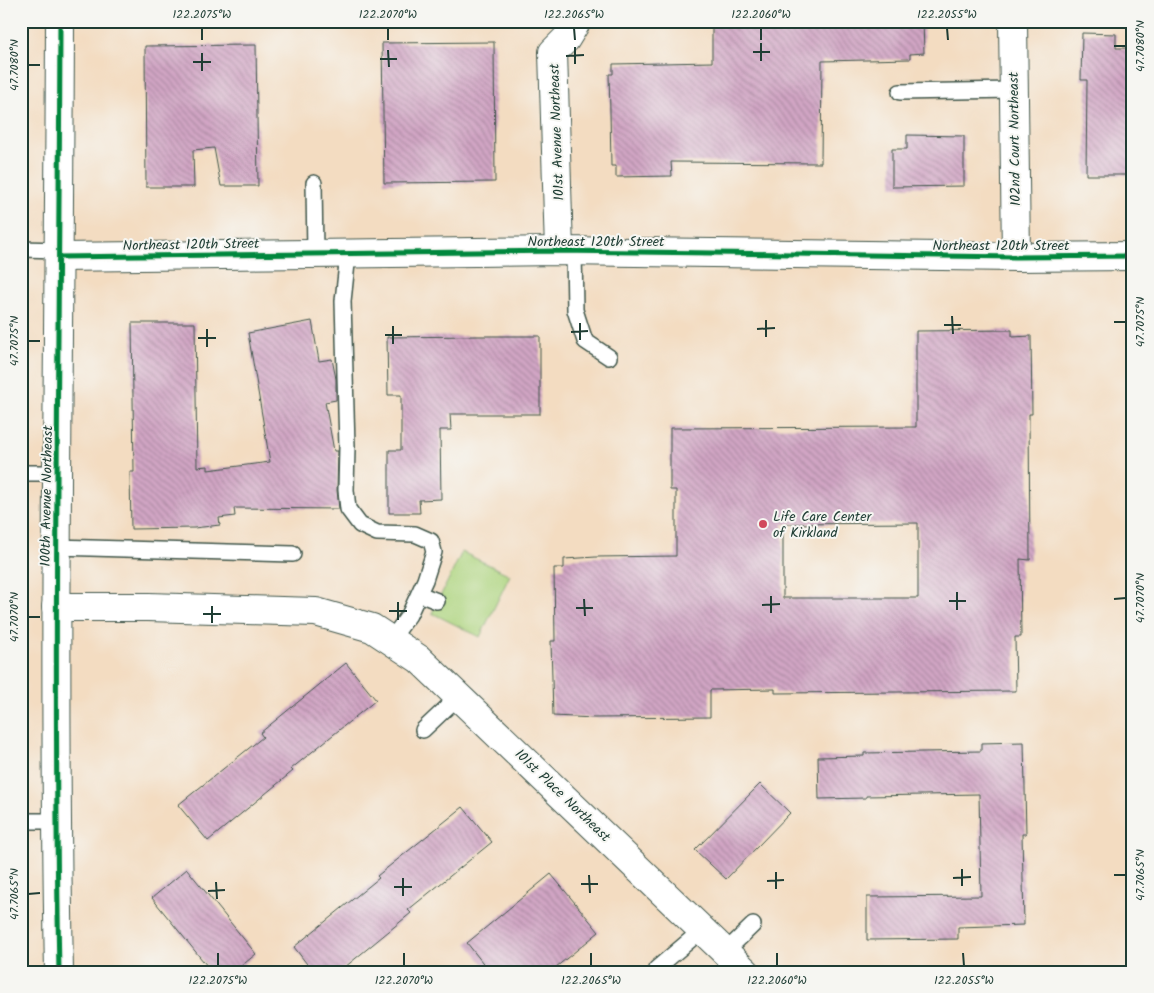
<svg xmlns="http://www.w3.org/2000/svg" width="1154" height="993" viewBox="0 0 1154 993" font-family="Kalam,sans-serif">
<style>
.park{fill:#add47e;stroke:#668859}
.building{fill:url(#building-back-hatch);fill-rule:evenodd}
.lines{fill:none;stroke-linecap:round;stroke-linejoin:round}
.service-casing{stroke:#3f5549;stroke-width:18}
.minor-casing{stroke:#3f5549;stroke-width:30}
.tertiary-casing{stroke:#3f5549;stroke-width:30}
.service{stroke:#fff;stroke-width:15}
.minor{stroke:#fff;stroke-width:28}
.tertiary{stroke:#fff;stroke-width:28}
.cycleway-casing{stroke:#f6f6f2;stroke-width:8}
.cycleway{stroke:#00873e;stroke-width:5}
.ticks{fill:none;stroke:#1f3d34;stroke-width:2}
.poi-dot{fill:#d1495b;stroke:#f6f6f2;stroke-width:2}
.labels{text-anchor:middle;stroke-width:4;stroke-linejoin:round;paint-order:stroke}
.street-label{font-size:14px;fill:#1f3d34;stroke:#f6f6f2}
.poi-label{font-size:14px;fill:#1f3d34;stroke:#f6f6f2;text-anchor:start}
.neatline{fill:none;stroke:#1f3d34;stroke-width:2}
.ticks-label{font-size:12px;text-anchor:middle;fill:#1f3d34}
</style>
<defs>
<pattern id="building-back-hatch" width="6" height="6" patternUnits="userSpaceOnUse" patternTransform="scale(1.25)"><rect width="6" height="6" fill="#d1a5c4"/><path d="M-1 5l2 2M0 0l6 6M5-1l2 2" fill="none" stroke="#a988a0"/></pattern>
</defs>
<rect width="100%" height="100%" fill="#f6f6f2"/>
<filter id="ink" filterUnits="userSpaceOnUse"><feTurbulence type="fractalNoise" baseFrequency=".02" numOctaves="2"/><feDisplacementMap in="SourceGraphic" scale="10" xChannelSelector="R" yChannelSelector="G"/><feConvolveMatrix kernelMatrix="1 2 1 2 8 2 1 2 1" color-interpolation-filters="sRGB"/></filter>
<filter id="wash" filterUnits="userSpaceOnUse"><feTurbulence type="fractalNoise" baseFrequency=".0096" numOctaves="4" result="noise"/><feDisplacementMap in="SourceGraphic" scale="20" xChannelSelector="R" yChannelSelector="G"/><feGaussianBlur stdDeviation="1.12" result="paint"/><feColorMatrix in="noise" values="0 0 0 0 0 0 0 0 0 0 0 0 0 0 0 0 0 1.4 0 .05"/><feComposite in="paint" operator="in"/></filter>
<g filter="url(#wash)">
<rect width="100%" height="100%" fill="#f3dcc1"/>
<path class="park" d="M462,552L510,575L480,637L432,613Z"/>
<g id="blocks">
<path class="building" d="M712,21H923L924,53L910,54V59L822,61L821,163L671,162L672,176L616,177V166H611L610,111L609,74H613V64L712,62Z
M1082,33L1116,34V48H1133V175H1086L1087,80H1081Z
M494,42L495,182L384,183L382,43Z
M256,45L258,186H221L214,148L193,150L194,187H146L145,46Z
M907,135L964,136V186L892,187V149H907Z
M312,321L319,361L332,359L336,379V400L325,402L334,451H338L337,490L339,509L234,508L235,516L219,518L220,525L194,528L131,529L130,472H134L132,323H195L197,467L208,466V470L270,462L248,333Z
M1012,330V337L1031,336L1032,414H1029L1030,560L1020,559L1021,637H1015L1016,691L775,693V689L710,690V717L594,718L553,716L551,641H555L554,568H564V559L596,557L676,556V490H670V428L916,427V331ZM918,523V598H783V524Z
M478,336H540V414H450L451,430H440L441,499L419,500L420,513H389V450H401V395H388L387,337Z
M346,663L376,700L291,769L293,771L208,841L178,805L263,737L260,733Z
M1024,742L1026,834H1022L1024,925L958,927V939L867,940V897L981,896L979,794L866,796V798L819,799L818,757L864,756V753L981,751V743Z
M760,784L790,813L726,879L695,850Z
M463,807L492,842L408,910L411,913L339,972H313L294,947L379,878L377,876Z
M187,869L256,954L234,972H212L152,898Z
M551,874L599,932L550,972H490L467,943Z"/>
</g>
</g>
<g filter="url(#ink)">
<use href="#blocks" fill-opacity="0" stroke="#3f5549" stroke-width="1"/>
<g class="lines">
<defs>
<path id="service" d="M900,92L1014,90
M314,183L315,254
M21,249L60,250
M574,252L575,310L585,341L609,357
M348,254L343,301L347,447L346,490L348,509L360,525L377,533L415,534L431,541L434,552L425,580L409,615L391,640
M21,473H57
M56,547L293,554
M419,594L437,601
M423,730L459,696
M21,821H56
M725,952L753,925
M656,969L703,929"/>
<path id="minor" d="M1013,21L1016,257
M559,251L553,52L566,39L577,21
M59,257L559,251L1016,257L1133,256
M56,607H148L316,612L372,628L419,659L746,972"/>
<path id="tertiary" d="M59,972C53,655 59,338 60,21"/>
</defs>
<use href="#service" class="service-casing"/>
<use href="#minor" class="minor-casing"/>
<use href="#tertiary" class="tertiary-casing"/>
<use href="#service" class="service"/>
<use href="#minor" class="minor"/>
<use href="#tertiary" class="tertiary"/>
<defs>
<path id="cycleway" d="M59,257L559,251L1016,257L1133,256
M59,972C53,655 59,338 60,21"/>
</defs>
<use href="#cycleway" class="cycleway-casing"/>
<use href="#cycleway" class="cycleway"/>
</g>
</g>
<path class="ticks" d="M202,28V40M388,28V40M574,28L575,40M761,28V40M947,28L948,40M761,43V61M1114,46H1126M575,47V64M388,50L389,67M753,52H770M202,53V71M566,56L584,55M380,59H397M193,62H211M28,65H40M952,316L953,334M766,320V337M1114,322H1126M580,323V340M944,325H961M393,326V344M207,329V347M757,329L775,328M571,332L588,331M385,335H402M198,338H216M28,341H40M957,592V610M771,596V613M584,599L585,616M1114,599L1126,598M949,601H966M398,602V620M762,605L780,604M212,606V623M576,608H593M389,611H407M203,614H221M28,617H40M962,869V886M776,872V889M589,875L590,893M1114,875H1126M403,878V896M953,878L971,877M767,881L784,880M216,882L217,899M581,884H598M394,887H412M208,891L225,890M28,894L40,893M218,953V966M404,953V966M591,953V966M777,953V966M963,953L964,966"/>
<circle class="poi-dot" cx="763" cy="524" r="5"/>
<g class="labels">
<g class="street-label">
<text transform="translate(556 132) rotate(-92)" y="5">101st Avenue Northeast</text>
<text transform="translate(1014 139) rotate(-91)" y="5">102nd Court Northeast</text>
<text x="596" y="246">Northeast 120th Street</text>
<text transform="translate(191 244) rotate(-1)" y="5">Northeast 120th Street</text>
<text x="1001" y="250">Northeast 120th Street</text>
<text transform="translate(46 496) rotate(-89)" y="5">100th Avenue Northeast</text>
<text transform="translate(563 795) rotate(44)" y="5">101st Place Northeast</text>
</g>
<g class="poi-label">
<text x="773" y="521">Life Care Center<tspan x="773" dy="16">of Kirkland</tspan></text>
</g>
</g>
<rect width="1154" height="993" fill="none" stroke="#f6f6f2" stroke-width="55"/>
<rect x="28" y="28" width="1098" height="938" class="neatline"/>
<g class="ticks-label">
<text x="202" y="18">122.2075°W</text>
<text x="388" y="18">122.2070°W</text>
<text x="574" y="18">122.2065°W</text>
<text x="761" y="18">122.2060°W</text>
<text x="947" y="18">122.2055°W</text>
<text transform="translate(1140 46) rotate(-90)" y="4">47.7080°N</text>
<text transform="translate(14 65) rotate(-90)" y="4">47.7080°N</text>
<text transform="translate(1140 322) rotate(-90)" y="4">47.7075°N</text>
<text transform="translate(14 341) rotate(-90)" y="4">47.7075°N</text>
<text transform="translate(1140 598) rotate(-90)" y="4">47.7070°N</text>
<text transform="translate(14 617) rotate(-90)" y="4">47.7070°N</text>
<text transform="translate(1140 875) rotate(-90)" y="4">47.7065°N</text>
<text transform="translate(14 894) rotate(-90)" y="4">47.7065°N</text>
<text x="218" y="984">122.2075°W</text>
<text x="404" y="984">122.2070°W</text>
<text x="591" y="984">122.2065°W</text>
<text x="777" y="984">122.2060°W</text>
<text x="964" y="984">122.2055°W</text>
</g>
</svg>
